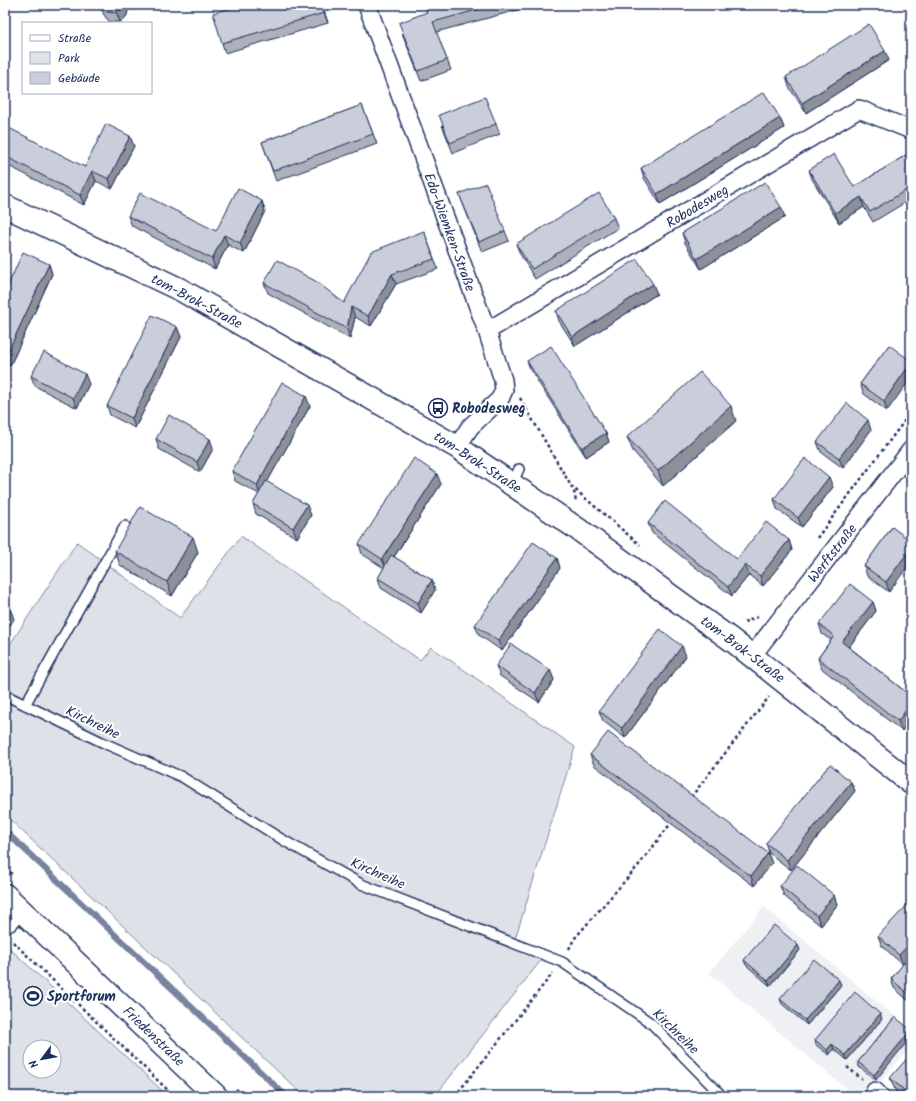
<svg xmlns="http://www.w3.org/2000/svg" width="916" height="1101" viewBox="0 0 916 1101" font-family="Kalam,sans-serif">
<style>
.built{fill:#eff0f4}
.green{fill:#dee1e7;stroke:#7c88a2;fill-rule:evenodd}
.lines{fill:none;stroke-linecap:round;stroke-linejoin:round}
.stream{stroke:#77839f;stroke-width:6}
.service-casing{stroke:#1b2f5e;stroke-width:12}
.minor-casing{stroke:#1b2f5e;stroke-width:20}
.tertiary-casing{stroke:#1b2f5e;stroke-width:25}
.secondary-casing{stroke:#1b2f5e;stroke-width:25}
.path{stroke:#1b2f5e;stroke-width:2.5;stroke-dasharray:3 3;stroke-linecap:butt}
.service{stroke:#fff;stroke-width:9}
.minor{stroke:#fff;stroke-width:17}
.tertiary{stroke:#fff;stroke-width:22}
.secondary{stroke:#fff;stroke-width:22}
.wall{fill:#aeb1bb;stroke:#1b2f5e}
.shaded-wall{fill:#8d9099;stroke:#1b2f5e}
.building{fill:#caceda;stroke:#1b2f5e}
.labels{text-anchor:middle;stroke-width:4;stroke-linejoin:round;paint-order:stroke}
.street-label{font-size:14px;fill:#1b2f5e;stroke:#fff}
.poi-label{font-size:14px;font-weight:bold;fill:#1b2f5e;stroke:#fff;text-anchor:start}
</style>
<rect width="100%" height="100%" fill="#fff"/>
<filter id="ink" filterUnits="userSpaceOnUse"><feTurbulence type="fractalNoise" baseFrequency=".025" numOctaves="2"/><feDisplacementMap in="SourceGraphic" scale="8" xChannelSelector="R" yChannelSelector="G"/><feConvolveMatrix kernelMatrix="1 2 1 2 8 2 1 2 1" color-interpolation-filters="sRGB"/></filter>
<g filter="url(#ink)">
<path class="built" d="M764,907L911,1030V1046L869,1096H855L709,973Z"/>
<path class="green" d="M241,536L420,660L431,647L575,747L515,939L542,959L435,1096H304L5,815V652L77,542L180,618Z
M5,944L168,1096H5ZM30,1047H54V1071H30Z"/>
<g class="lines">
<path class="stream" d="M5,831L286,1096"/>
<defs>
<path id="service" d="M512,484L519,469
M5,695L106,744L182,777L283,840L361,884L562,962L651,1023L722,1096
M25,705L125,526
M5,929L12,925L23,912"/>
<path id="minor" d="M367,5L487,331L503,380L504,390L500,399L470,427L457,447
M487,331L859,109L911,130
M752,656L911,450
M875,1091L880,1096"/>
<path id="tertiary" d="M5,206L181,290L457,447L582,532L733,641L911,783"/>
<path id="secondary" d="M5,895L216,1096"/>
</defs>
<use href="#service" class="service-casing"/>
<use href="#minor" class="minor-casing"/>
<use href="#tertiary" class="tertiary-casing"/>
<use href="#secondary" class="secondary-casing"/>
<path class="path" d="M520,398L574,491L576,502
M571,486L640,545
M817,538L911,412
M744,622L758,617
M691,797L769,697
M5,868L12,874
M13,942L174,1096
M569,949L574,939L638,866L671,823
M847,1067L862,1079
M236,1089L243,1096
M455,1096L553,973"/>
<use href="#service" class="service"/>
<use href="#minor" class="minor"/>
<use href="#tertiary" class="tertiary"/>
<use href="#secondary" class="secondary"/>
</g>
<path class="wall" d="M100,5H126L128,10L127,15L124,19L120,22H110L107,19L104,15Z
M241,5H322L328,23L225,53L222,43Z
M425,5H525V8L436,32L451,70L421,81L402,33L427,12Z
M889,60L806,113L789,87L786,77Z
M362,105L377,144L276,181L262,142Z
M780,118L784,128L660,204L644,178L641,168Z
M496,124L500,134L453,153L442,125Z
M5,135L85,167L134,146L112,189L96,181L84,205L5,164Z
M911,152V199L873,222L864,207L839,223L812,179L809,170L854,187Z
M459,194L505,231L509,241L482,252Z
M262,201L265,211L244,253L228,245L215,269L132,226L128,216L216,231Z
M785,217L701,269L685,243L682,233Z
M614,218L618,228L535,279L520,254L516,244Z
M424,231L438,269L396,284L371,326L355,317L350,339L268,293L264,283L344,303Z
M49,264L52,274L10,366L5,364V292Z
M657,294L575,346L559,321L556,311Z
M177,327L181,337L135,428L110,415L107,406Z
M889,345L887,411L864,394L860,384Z
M527,361L606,433L609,442L586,457L531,371Z
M31,376L89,384L77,408L35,386Z
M310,406L267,482L311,515L297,538L256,514L253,504L259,494L235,481L232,471Z
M736,421L663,486L633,451L627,437Z
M871,430L843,468L821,452L817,442Z
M156,439H210L213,449L200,472L159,449Z
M441,484L394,557L432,580L435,590L421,613L381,588L378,578L384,568L362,554L359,544Z
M833,487L802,527L777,509L774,499Z
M911,503V513L908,506Z
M648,523L737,559L789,540L792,550L763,586L749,575L732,596L652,533Z
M892,527L889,592L867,576L864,566Z
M115,551L198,552L172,596L120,565Z
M557,558L560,568L502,651L479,635L475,625Z
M873,602L876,611L849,647L911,696V718L902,731L821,668L818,658L831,640L822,634L819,624Z
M686,656L625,738L603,721L599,711Z
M496,666L550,670L554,680L539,702L500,676Z
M590,755L772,863L754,886L594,765Z
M851,782L855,791L791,870L769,853L766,843Z
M780,886L834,895L837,905L821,926L784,896Z
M878,936L911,956L909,959L911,961V1003L894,988L891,979L903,965L882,946Z
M800,950L770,986L746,965L744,960Z
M841,985L807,1025L782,1004L780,999Z
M895,1017L876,1080L859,1067L858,1062Z
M882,1019L847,1060L834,1049L829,1055L816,1045L815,1040Z
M890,1078L911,1096H900L896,1092Z"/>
<path class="shaded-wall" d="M123,5H126L128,10L127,15L124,19L120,22L116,12Z
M322,5L328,23L324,13Z
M885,51L889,60L806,113L802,103Z
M780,118L784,128L660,204L657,194Z
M130,136L134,146L112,189L109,179Z
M92,171L96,181L84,205L80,195Z
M861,197L864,207L839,223L835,213Z
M262,201L265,211L244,253L240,243Z
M781,207L785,217L701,269L697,259Z
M224,235L228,245L215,269L212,259Z
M49,264L52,274L10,366L6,356Z
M392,274L396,284L371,326L368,316Z
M653,284L657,294L575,346L572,337Z
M351,307L355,317L350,339L347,329Z
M177,327L181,337L135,428L132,418Z
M911,363V378L887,411L884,401Z
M85,374L89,384L77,408L73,398Z
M306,396L310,406L260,495L257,485Z
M731,406L736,421L663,486L658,471Z
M868,420L871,430L843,468L839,458Z
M606,433L609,442L586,457L582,448Z
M210,439L213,449L200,472L197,462Z
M437,474L441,484L386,569L382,559Z
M829,477L833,487L802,527L798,518Z
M307,505L311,515L297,538L293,528Z
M193,537L198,552L172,596L167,582Z
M789,540L792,550L763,586L760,576Z
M911,548V562L889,592L886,582Z
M557,558L560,568L502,651L498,641Z
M745,565L749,575L732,596L728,587Z
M432,580L435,590L421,613L418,603Z
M873,602L876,611L845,652L842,642Z
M9,605L14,619L5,634V611Z
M682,646L686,656L625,738L622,728Z
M550,670L554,680L539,702L535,693Z
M909,706L911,711V718L902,731L898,721Z
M851,782L855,791L791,870L787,860Z
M768,853L772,863L754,886L751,876Z
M834,895L837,905L821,926L817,916Z
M911,942V956L903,965L899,955Z
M798,945L800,950L770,986L768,981Z
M839,980L841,985L807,1025L805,1020Z
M880,1014L882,1019L847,1060L845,1055Z
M911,1030V1037L876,1080L874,1075Z
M832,1044L834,1049L829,1055L827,1050Z"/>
<path class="building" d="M100,5H123L120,9L116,12L112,13L107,12L103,9Z
M241,5H322L324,13L222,43L213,13Z
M425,5H495L433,22L447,60L418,71L399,23L427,12Z
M869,24L885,51L802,103L786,77Z
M764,92L780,118L657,194L641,168Z
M485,97L496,124L450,143L439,115Z
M362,105L373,134L273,171L262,142Z
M106,124L130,136L109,179L92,171L80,195L5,156V135L9,128L85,167Z
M911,152V187L870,212L861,197L835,213L809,170L834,154L854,187Z
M765,182L781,207L697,259L682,233Z
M486,183L505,231L479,242L459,194Z
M238,188L262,201L240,243L224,235L212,259L128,216L140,193L216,231Z
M599,193L614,218L532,269L516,244Z
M424,231L434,259L392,274L368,316L351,307L347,329L264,283L277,260L317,282L344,303L371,252Z
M23,252L49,264L6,356H5V292Z
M637,259L653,284L572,337L556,311Z
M152,315L177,327L132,418L107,406Z
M889,345L911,361V363L884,401L860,384Z
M551,346L606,433L582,448L527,361Z
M44,352L85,374L73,398L31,376Z
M700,372L731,406L658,471L627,437Z
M282,382L306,396L257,485L232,471Z
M847,403L868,420L839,458L817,442Z
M169,415L210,439L197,462L156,439Z
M414,458L437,474L382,559L359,544Z
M805,458L829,477L798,518L774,499Z
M266,481L307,505L293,528L253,504Z
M665,501L737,559L766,522L789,540L760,576L745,565L728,587L648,523Z
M911,503V508L908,506Z
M140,507L193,537L167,582L115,551Z
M892,527L911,541V548L886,582L864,566Z
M533,542L557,558L498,641L475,625Z
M391,555L432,580L418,603L378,578Z
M850,584L873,602L842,642L911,696V707L909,706L898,721L818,658L834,636L819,624Z
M5,602L9,605L5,611Z
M660,629L682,646L622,728L599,711Z
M511,644L550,670L535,693L496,666Z
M608,732L768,853L751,876L590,755Z
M830,764L851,782L787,860L766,843Z
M797,865L834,895L817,916L780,886Z
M911,901V942L899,955L878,936Z
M774,925L798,945L768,981L744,960Z
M908,958L911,961V996L891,979Z
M814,959L839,980L805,1020L780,999Z
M855,992L880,1014L845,1055L832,1044L827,1050L815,1040Z
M895,1017L911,1030L874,1075L858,1062Z
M911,1054V1096L890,1078Z"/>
</g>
<defs>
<symbol id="bus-ring" viewBox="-11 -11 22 22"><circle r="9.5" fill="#fff" stroke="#1b2f5e" stroke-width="1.5"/><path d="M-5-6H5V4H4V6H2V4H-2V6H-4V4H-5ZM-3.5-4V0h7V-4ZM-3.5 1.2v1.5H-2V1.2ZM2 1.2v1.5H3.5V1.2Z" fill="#1b2f5e"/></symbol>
<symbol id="stadium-ring" viewBox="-11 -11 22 22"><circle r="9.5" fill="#fff" stroke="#1b2f5e" stroke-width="1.5"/><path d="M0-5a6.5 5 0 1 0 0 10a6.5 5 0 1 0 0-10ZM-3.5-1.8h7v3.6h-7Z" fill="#1b2f5e"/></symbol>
</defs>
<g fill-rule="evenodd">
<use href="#bus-ring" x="427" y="397" width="22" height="22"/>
<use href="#stadium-ring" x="22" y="985" width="22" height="22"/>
</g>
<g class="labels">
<g class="street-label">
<text transform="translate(697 206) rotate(-31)" y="5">Robodesweg</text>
<text transform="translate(450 232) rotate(70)" y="5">Edo-Wiemken-Straße</text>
<text transform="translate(197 301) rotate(28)" y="5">tom-Brok-Straße</text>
<text transform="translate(478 462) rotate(33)" y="5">tom-Brok-Straße</text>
<text transform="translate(832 553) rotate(-52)" y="5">Werftstraße</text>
<text transform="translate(743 649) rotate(37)" y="5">tom-Brok-Straße</text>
<text transform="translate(93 722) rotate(26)" y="5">Kirchreihe</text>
<text transform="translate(378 873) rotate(24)" y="5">Kirchreihe</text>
<text transform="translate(676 1031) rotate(44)" y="5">Kirchreihe</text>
<text transform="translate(154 1036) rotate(44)" y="5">Friedenstraße</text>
</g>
<g class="poi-label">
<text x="452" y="413">Robodesweg</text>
<text x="47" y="1001">Sportforum</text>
</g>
</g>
<rect width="916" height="1101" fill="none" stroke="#fff" stroke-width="20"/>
<rect x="10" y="10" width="896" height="1081" fill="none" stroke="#1b2f5e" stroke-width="1.5" filter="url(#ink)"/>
<rect x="22" y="22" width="130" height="72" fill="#ffffff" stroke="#a4acbf"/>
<rect x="30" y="35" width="20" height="6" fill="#ffffff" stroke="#a4acbf"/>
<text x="58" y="42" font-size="12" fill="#1b2f5e">Straße</text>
<rect x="30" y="52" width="20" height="12" fill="#dee1e7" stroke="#a4acbf"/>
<text x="58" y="62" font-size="12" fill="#1b2f5e">Park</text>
<rect x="30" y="72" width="20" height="12" fill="#caceda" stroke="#a4acbf"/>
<text x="58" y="82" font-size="12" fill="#1b2f5e">Gebäude</text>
<g transform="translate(42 1059) rotate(238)"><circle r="19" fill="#ffffff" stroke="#a4acbf"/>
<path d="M0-3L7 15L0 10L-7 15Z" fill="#1b2f5e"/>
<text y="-6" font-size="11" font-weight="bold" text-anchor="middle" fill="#1b2f5e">N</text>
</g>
</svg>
